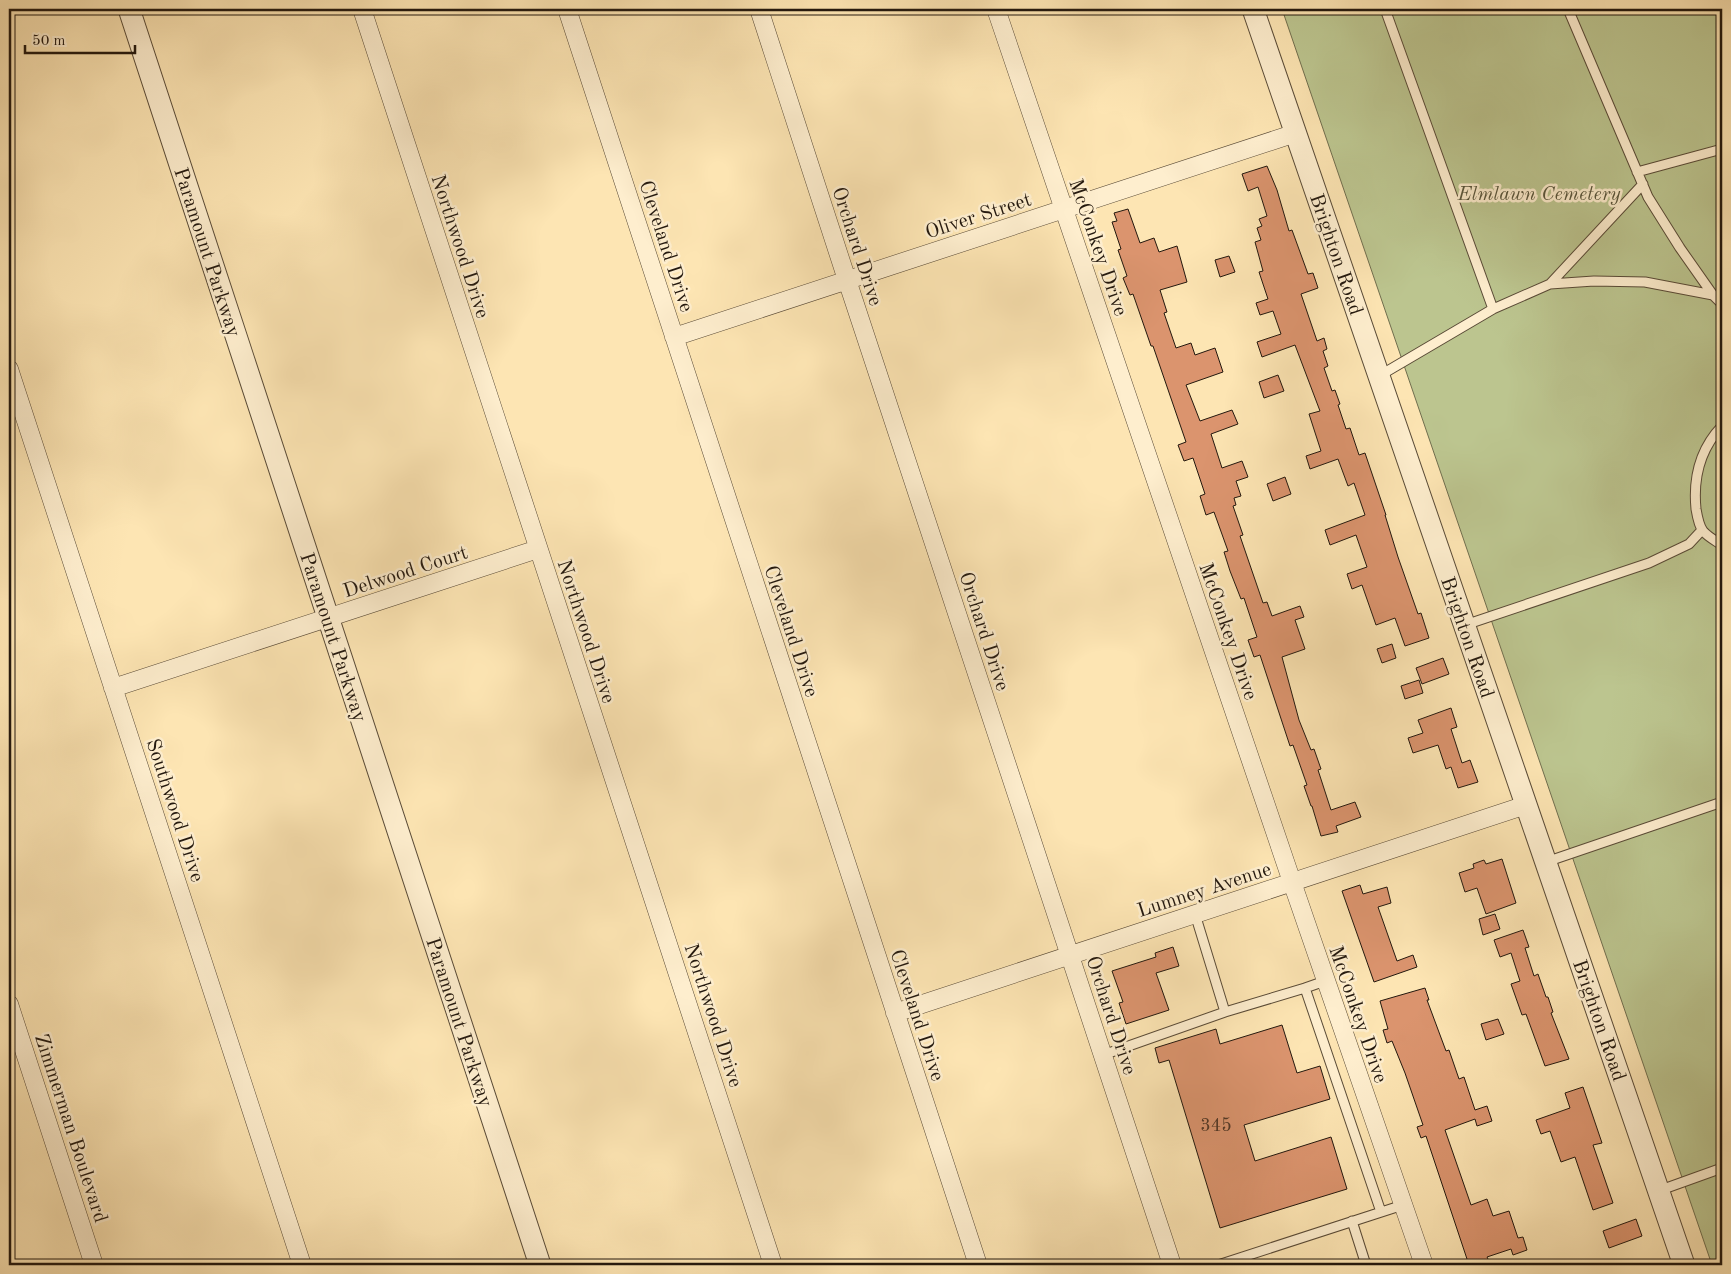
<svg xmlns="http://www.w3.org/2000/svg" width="1731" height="1274" viewBox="0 0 1731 1274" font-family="'Old Standard TT',serif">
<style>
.green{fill:#bcc58f;stroke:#706e4e}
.building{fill:#db946e;stroke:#23180e}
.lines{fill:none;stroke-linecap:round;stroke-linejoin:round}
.service-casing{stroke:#5a4b37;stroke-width:11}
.minor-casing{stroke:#5a4b37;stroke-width:19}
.tertiary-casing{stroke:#5a4b37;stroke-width:23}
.service{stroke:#feeece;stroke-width:9}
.minor{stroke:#feeece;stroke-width:18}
.tertiary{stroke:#feeece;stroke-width:21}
.labels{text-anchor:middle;stroke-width:5;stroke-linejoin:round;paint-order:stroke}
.number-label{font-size:18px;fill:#513726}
.park-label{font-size:20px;font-style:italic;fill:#59553b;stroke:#feeece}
.street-label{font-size:20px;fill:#23180e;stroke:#feeece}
</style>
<rect width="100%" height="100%" fill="#fde5b3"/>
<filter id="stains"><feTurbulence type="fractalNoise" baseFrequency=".004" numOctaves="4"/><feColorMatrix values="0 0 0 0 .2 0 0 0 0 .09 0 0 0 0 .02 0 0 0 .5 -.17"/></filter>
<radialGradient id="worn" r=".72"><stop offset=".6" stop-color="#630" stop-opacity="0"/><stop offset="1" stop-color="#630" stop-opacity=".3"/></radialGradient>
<path class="green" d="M1282,9H1722V1265H1712Z"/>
<path class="building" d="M1267,166L1277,190L1289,231L1292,230L1308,274L1313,273L1318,288L1301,294L1317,341L1324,338L1327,349L1323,351L1328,366L1324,368L1332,391L1335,390L1340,404L1338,405L1346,429L1350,428L1359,455L1365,453L1386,515H1385L1398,557L1418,614L1421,613L1429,638L1405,646L1395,618L1376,625L1362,585L1352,589L1347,574L1367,567L1356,535L1330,545L1325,530L1365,515L1354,483L1348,486L1338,459L1310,469L1306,456L1321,451L1309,414L1320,411L1295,345L1262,357L1257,342L1281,334L1273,311L1260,315L1256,303L1268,299L1259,272L1263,271L1255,242L1261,240L1257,228L1262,226L1259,219L1267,216L1258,187L1248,191L1242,174Z
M1128,209L1140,243L1154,238L1159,252L1177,246L1187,282L1160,290L1167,312L1164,313L1176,348L1191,343L1195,355L1215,348L1223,372L1186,385L1200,421L1232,410L1238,424L1211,434L1222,468L1242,461L1248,477L1236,481L1241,496L1234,498L1236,505L1233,506L1243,535L1240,536L1263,603L1267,602L1272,616L1300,606L1304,617L1295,620L1305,649L1282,657L1299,720L1311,750L1314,749L1321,769L1318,770L1331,810L1355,802L1361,817L1336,826L1338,832L1321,836L1312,806H1311L1304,786L1307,785L1293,745L1290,746L1260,655L1254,657L1248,640L1257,637L1244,598L1241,599L1230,571L1224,552L1228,551L1214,512L1206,515L1200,496L1205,494L1193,458L1184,461L1178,445L1186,442L1153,346H1151L1133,294L1130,295L1123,278L1127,276L1118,250L1121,249L1112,222L1117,221L1114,213Z
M1229,256L1235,272L1220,277L1215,260Z
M1278,375L1284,391L1264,398L1259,382Z
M1285,477L1291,494L1273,501L1267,484Z
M1392,644L1396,658L1382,663L1377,649Z
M1443,658L1449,674L1422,684L1416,668Z
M1419,680L1423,693L1405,699L1401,686Z
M1451,708L1457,727L1451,729L1462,763L1470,760L1478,782L1458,788L1451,767L1446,769L1438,745L1413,753L1408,738L1423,733L1418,720Z
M1502,859L1516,903L1486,914L1477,888L1465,892L1459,873L1474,868L1473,864L1484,860L1486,864Z
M1360,885L1363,894L1387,887L1391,903L1378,907L1397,961L1413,955L1417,967L1374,982L1342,891Z
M1495,914L1500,929L1483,935L1479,919Z
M1523,930L1529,947L1525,948L1534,976L1538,974L1546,997H1548L1553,1012L1551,1013L1569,1059L1545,1066L1526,1014L1522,1015L1511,984L1520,981L1511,953L1500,957L1494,940Z
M1173,947L1179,966L1156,973L1169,1010L1126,1024L1119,1003L1123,1002L1112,971L1156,957L1155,953Z
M1425,988L1429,1000H1427L1446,1051L1449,1050L1459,1079L1464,1077L1475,1110L1487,1106L1492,1121L1477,1126L1475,1119L1445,1130L1471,1205L1487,1199L1493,1216L1509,1211L1518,1238L1523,1237L1527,1250L1513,1255L1511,1249L1487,1257L1489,1261L1476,1265H1469L1426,1136L1421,1138L1417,1127L1423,1125L1405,1073L1392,1041L1387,1043L1383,1030L1388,1029L1380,1001Z
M1498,1019L1504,1034L1486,1040L1481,1024Z
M1282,1025L1297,1073L1320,1066L1330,1099L1244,1125L1255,1161L1331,1137L1347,1189L1220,1228L1169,1060L1159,1063L1155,1048L1216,1029L1220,1044Z
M1583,1087L1602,1143L1593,1145L1613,1203L1593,1210L1575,1157L1561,1162L1550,1131L1541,1134L1536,1120L1570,1108L1565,1093Z
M1636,1219L1642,1236L1609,1248L1603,1231Z"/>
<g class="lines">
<defs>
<path id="service" d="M1385,9L1493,309
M1568,9L1648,197L1680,248L1713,295L1722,304
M1637,172L1722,149
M1550,284L1643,184
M1379,376L1493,309L1550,284L1594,281L1645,282L1713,295
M1722,426C1700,449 1693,478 1696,509C1697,515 1699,526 1703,531C1708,537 1716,541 1722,545
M1465,625L1649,563L1689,544L1702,530
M1546,862L1722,802
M1195,914L1225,1012L1305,988
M1325,981L1305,988L1381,1212
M1103,1055L1225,1012
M1658,1191L1722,1168
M1352,1221L1366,1265
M1218,1265L1403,1205"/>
<path id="minor" d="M362,9L773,1265
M567,9L978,1265
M759,9L847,280L1172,1265
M996,9L1292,882L1424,1265
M674,337L1296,133
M9,369L302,1265
M113,688L538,549
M9,1004L94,1265
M895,1013L1526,805"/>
<path id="tertiary" d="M129,9L540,1265
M1253,9L1684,1265"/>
</defs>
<use href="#service" class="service-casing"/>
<use href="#minor" class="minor-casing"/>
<use href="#tertiary" class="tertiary-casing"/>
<use href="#service" class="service"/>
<use href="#minor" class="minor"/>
<use href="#tertiary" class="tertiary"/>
</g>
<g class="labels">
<g class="number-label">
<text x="1216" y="1131">345</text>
</g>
<g class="park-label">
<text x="1539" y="200">Elmlawn Cemetery</text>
</g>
<g class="street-label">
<text transform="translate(978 215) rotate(-18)" y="7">Oliver Street</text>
<text transform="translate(461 246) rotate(72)" y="7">Northwood Drive</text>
<text transform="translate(667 246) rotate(72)" y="7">Cleveland Drive</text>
<text transform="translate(858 246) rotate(72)" y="7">Orchard Drive</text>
<text transform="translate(1099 247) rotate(71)" y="7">McConkey Drive</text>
<text transform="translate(208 252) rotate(72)" y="7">Paramount Parkway</text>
<text transform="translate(1337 254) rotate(71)" y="7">Brighton Road</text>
<text transform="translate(405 571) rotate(-18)" y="7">Delwood Court</text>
<text transform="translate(587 631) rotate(72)" y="7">Northwood Drive</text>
<text transform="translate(792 631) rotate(72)" y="7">Cleveland Drive</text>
<text transform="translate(985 631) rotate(72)" y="7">Orchard Drive</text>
<text transform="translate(1229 631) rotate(71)" y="7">McConkey Drive</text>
<text transform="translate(334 637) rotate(72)" y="7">Paramount Parkway</text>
<text transform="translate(1468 637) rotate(71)" y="7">Brighton Road</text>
<text transform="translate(176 810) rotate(72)" y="7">Southwood Drive</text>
<text transform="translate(1204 889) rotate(-18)" y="7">Lumney Avenue</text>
<text transform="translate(1359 1014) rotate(71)" y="7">McConkey Drive</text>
<text transform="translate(714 1015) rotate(72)" y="7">Northwood Drive</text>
<text transform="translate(918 1015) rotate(72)" y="7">Cleveland Drive</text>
<text transform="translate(1112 1015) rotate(72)" y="7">Orchard Drive</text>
<text transform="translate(1600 1020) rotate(71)" y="7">Brighton Road</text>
<text transform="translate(460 1022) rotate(72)" y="7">Paramount Parkway</text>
<text transform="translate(72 1128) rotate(72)" y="7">Zimmerman Boulevard</text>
</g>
</g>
<rect width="1731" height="1274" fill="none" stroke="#fde5b3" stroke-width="30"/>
<rect x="10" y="10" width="1711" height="1254" fill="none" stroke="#23180e" stroke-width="2.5"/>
<rect x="15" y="15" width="1701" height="1244" fill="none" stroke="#23180e"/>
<path d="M25 45v8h110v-8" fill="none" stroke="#23180e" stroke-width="2.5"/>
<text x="32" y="45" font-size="15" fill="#23180e" stroke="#feeece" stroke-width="4" paint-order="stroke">50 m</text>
<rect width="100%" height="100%" filter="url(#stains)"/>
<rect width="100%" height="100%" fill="url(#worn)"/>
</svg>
